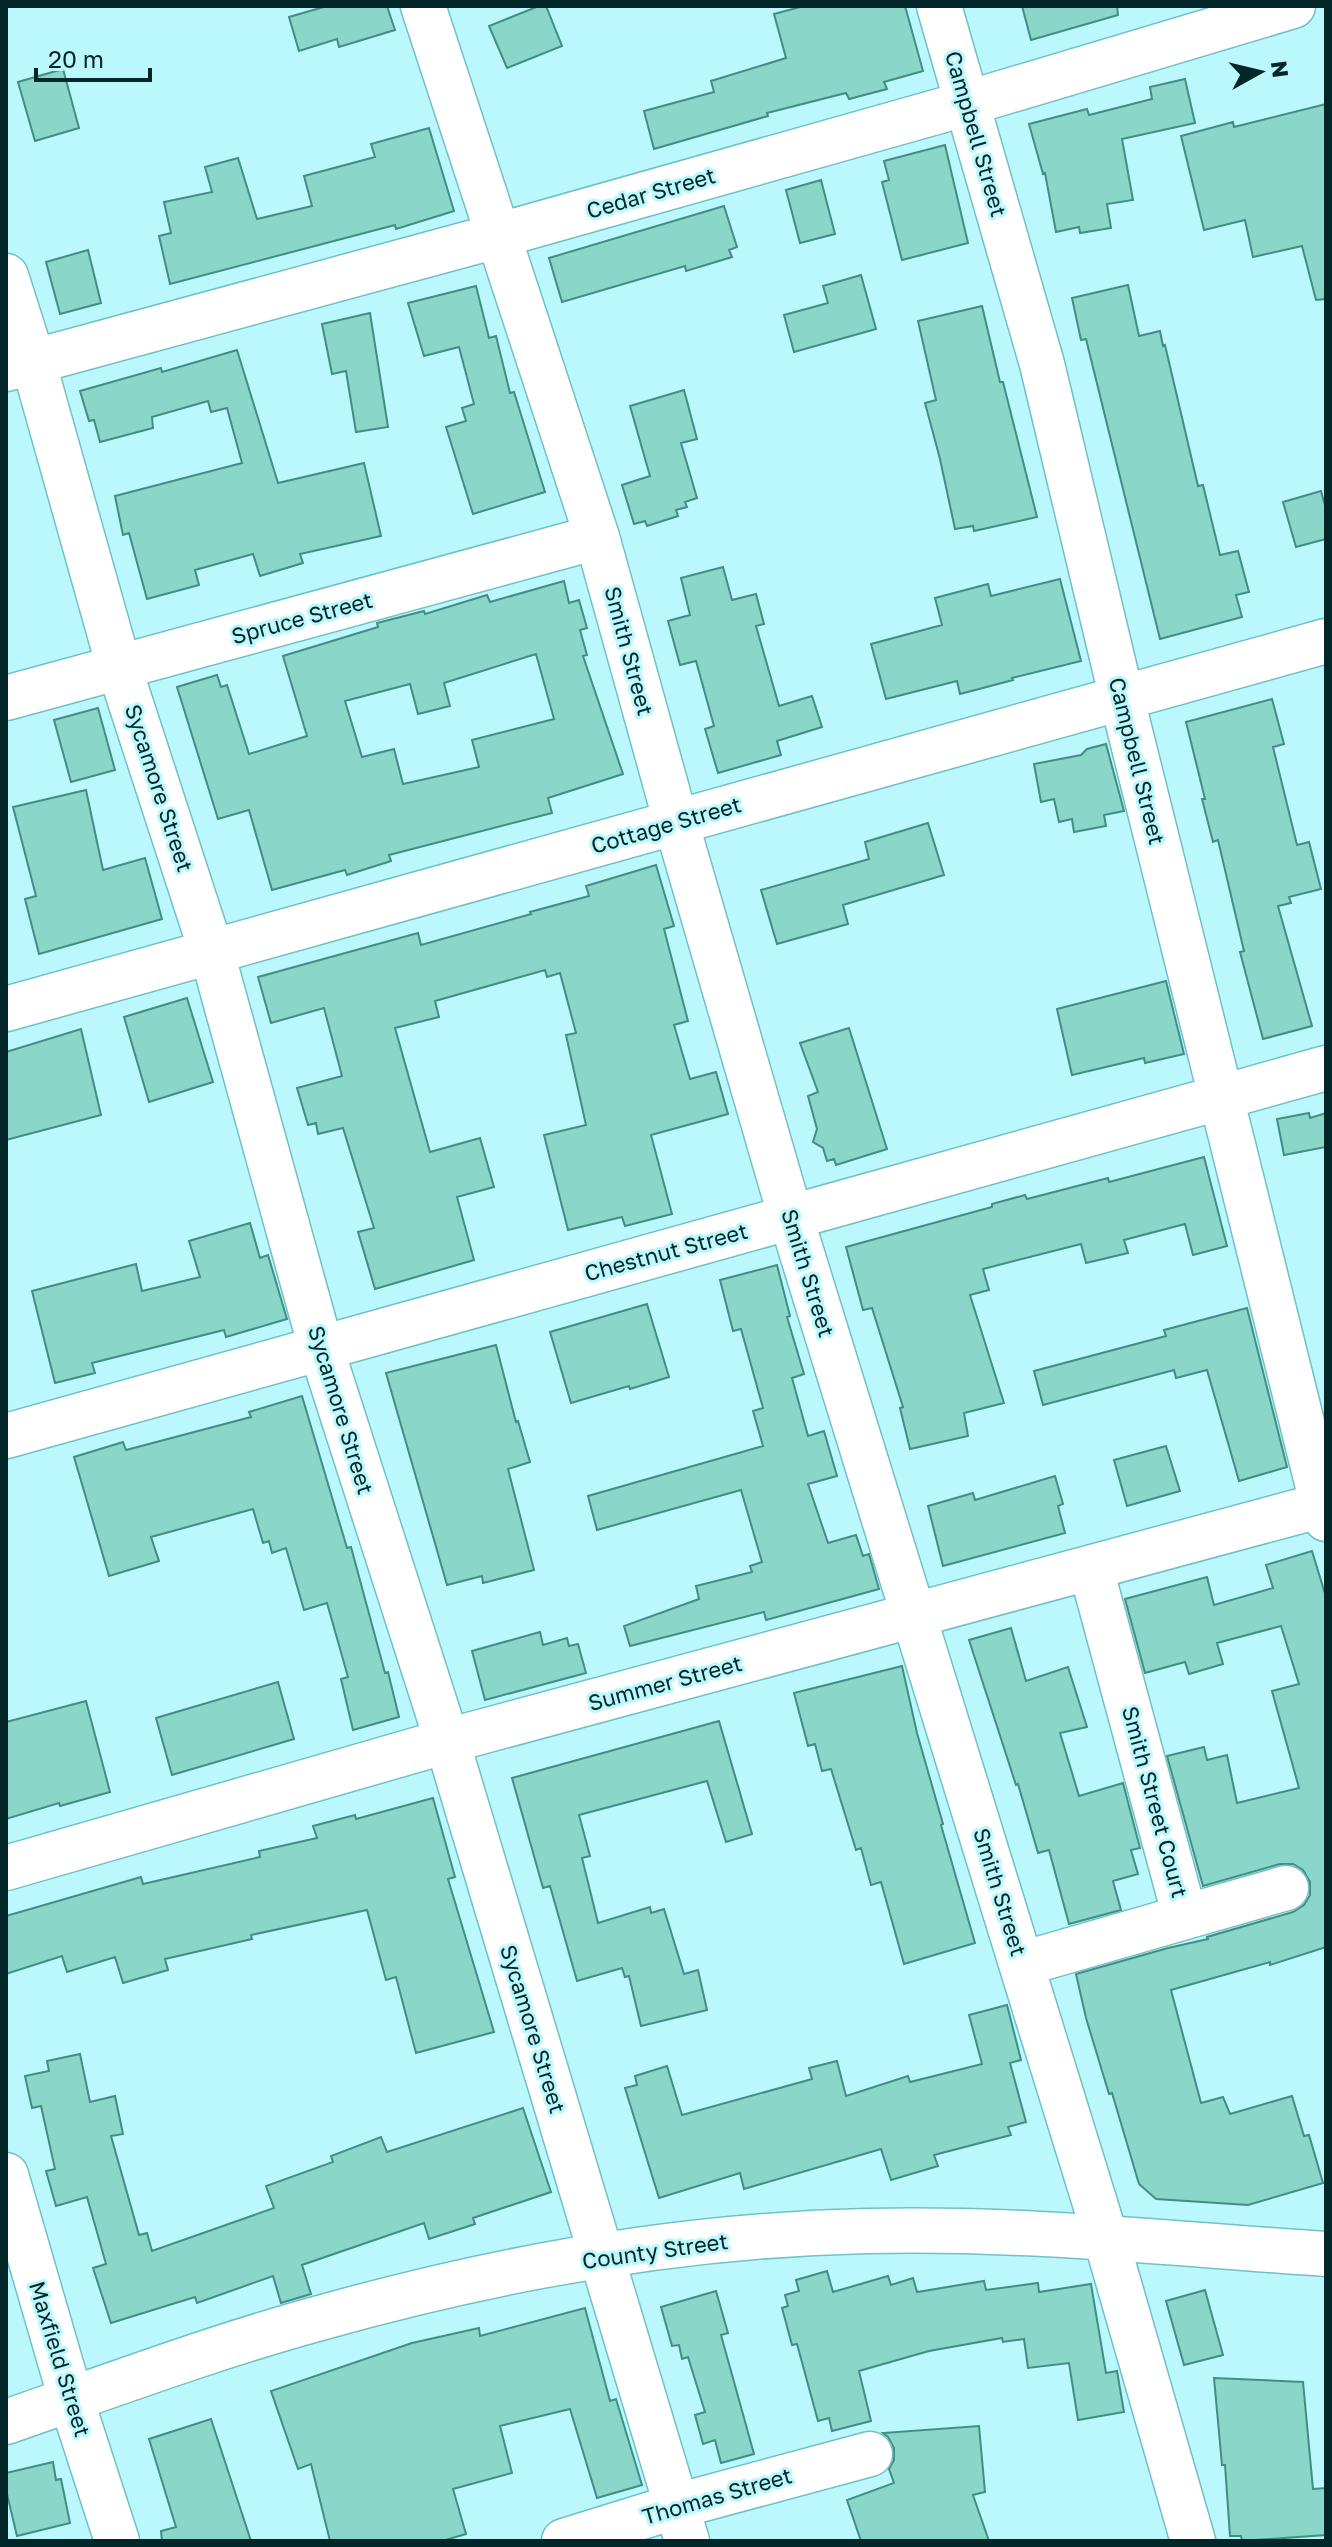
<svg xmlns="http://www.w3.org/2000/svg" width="1332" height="2547" viewBox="0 0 1332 2547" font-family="'Golos Text',sans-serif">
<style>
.building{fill:#8ad6c9;stroke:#428e83;stroke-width:2;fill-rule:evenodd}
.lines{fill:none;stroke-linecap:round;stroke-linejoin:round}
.minor-casing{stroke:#71c0c6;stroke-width:47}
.secondary-casing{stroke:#71c0c6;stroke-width:47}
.minor{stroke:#fff;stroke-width:44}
.secondary{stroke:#fff;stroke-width:44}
.labels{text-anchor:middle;stroke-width:6;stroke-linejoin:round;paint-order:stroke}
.street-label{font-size:22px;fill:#032629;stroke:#baf8fd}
</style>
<rect width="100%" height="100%" fill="#baf8fd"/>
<path class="building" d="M327,6H387L395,30L339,47L337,39L299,51L289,17Z
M539,6H546L562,46L507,68L489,26Z
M804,6H905L923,71L884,82L887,89L849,99L846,93L767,113L768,116L654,149L644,111L714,92L711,81L786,58L774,14Z
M1022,6H1117L1118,15L1031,40Z
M63,69L79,128L35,141L18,82Z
M1185,79L1195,123L1122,139L1133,200L1107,204L1111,228L1080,233L1079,227L1056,232L1045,173L1043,174L1029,124L1087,109L1089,115L1152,99L1150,87Z
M1326,104V299L1316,300L1302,246L1253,257L1245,220L1204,230L1181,136L1233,122L1234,127Z
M429,128L454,211L396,229L395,225L170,284L159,236L171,233L164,202L212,192L205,167L238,158L257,219L312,206L304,176L375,157L371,144Z
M945,145L968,243L902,260L882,182L889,180L884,161Z
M821,180L835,234L800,243L786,190Z
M724,206L737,247L729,250L732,257L686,271L685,266L562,302L549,258Z
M88,250L101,303L60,314L46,262Z
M861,275L876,329L794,352L784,315L828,303L823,286Z
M1128,285L1139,336L1160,331L1163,346L1165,345L1198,486L1203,485L1220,555L1238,551L1249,592L1236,595L1242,617L1160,639L1086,339L1081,340L1072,298Z
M476,286L489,338L496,336L510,393L514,392L545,492L473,514L446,427L466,421L462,408L474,404L459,347L424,356L408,303Z
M982,306L1000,382H1003L1037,517L974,531L973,526L955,529L940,459L925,403L936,400L918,321Z
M370,313L388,427L356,432L346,371L332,374L322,324Z
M237,350L278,483L364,463L381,536L300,554L303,563L260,576L253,554L195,570L199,585L147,599L129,533L123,535L115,496L242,463L227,408L211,412L208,401L152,417L153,428L100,442L94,420L89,421L80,391L161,368L162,372Z
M684,390L697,439L681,443L697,498L685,502L687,507L676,510L678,516L647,526L645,521L634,524L622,485L650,476L630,406Z
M1321,491L1326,509V539L1296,547L1283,502Z
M723,567L732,600L756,594L764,624L756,626L779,706L812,696L822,727L777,741L781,755L718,773L705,729L714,726L696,661L680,665L668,621L690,615L681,578Z
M1060,579L1081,661L1012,678L1013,680L960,694L957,681L886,699L871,644L942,625L935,598L988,584L991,596Z
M564,581L569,603L579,600L587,628L580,630L587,655L583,656L623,774L548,798L552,813L389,855L391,861L347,875L345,870L272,890L249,810L218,819L177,687L217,675L221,687L227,685L249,754L307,736L283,656L378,627L377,623L424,611L425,614L487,595L490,602ZM536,654L554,719L472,740L479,767L403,784L394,749L362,757L345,701L410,684L418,714L450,706L444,683Z
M1272,699L1284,744L1273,747L1297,845L1309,842L1321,889L1289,897L1291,903L1278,906L1312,1026L1263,1039L1240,952L1244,951L1218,840L1213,842L1202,799H1205L1186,722Z
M98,708L115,770L71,782L54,720Z
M1106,744L1124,811L1104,815L1106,826L1074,832L1072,819L1059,822L1054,799L1041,802L1034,764L1081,755L1087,749Z
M86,790L103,870L145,858L162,919L39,954L25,899L36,896L13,807Z
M928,823L944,875L843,905L848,924L777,944L761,890L869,859L865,842Z
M656,865L674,926L664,929L688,1021L674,1025L690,1079L716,1072L728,1114L651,1135L672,1214L625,1226L622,1217L568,1230L544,1135L586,1125L566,1035L576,1033L560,973L547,977L545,970L435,1001L439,1017L395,1028L430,1152L480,1138L494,1187L457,1197L474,1260L375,1289L358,1232L374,1228L343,1128L318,1134L316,1123L308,1125L297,1088L342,1076L324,1008L271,1023L258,977L418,933L421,945L531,914L530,912L589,896L586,886Z
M1166,981L1184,1054L1145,1063L1144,1058L1072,1075L1057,1009Z
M187,998L213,1082L149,1102L124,1017Z
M849,1028L887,1149L836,1165L834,1159L827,1161L823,1148L813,1142L817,1129L808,1096L818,1092L800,1043Z
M81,1029L101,1115L6,1140V1052Z
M1309,1113L1310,1118L1326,1113V1147L1284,1155L1277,1119Z
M1204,1157L1227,1246L1193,1255L1185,1224L1124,1240L1128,1253L1086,1263L1081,1244L983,1269L989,1290L970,1295L1004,1403L964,1413L968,1436L910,1449L900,1408L903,1407L872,1308L863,1310L846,1247L992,1207V1204L1025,1195L1027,1199L1108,1178L1109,1182Z
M250,1223L260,1258L268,1255L287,1319L226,1337L224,1330L92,1363L95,1373L55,1383L32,1291L136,1264L142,1291L200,1277L189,1241Z
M777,1265L790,1316L787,1317L804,1374L792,1378L808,1436L824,1431L837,1476L808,1484L828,1543L856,1535L863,1556L869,1554L879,1589L766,1620L764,1612L630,1646L624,1626L699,1599L696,1586L752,1572L750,1566L762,1562L741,1490L597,1530L588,1496L763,1446L753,1411L763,1408L741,1329L733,1331L720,1280Z
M647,1304L669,1377L630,1389L629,1386L571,1403L550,1332Z
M1247,1308L1287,1467L1239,1481L1207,1370L1176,1378L1174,1370L1043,1405L1034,1371L1166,1336L1164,1330Z
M496,1345L516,1422L518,1421L530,1462L508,1469L534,1570L483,1583L482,1576L447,1585L386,1373Z
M302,1396L347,1548L351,1547L385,1673L388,1672L399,1717L353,1730L341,1679L348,1677L327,1603L304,1610L286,1548L272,1553L269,1541L263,1543L253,1509L151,1537L159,1561L109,1576L74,1457L123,1442L126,1450L251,1417L249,1412Z
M1166,1446L1180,1491L1127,1506L1114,1460Z
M1055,1476L1063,1504L1058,1506L1065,1533L943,1566L928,1506L973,1493L975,1500Z
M1312,1551L1326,1597V1947L1270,1965V1962L1171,1990L1201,2103L1223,2097L1230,2114L1292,2096L1304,2136L1309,2135L1323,2183L1248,2205L1156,2199L1139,2184L1112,2093L1109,2094L1086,2018L1076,1974L1168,1948L1208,1939L1207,1937L1293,1912L1304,1905L1310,1895V1882L1303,1870L1293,1864H1280L1203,1886L1167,1756L1204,1747L1207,1760L1227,1755L1237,1803L1299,1788L1272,1691L1299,1684L1281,1626L1217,1643L1223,1664L1189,1674L1185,1662L1145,1673L1125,1599L1207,1577L1214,1605L1273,1588L1266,1565Z
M1011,1628L1026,1681L1068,1667L1087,1727L1060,1733L1079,1796L1123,1783L1140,1848L1131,1850L1138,1874L1113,1881L1121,1910L1069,1924L1049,1850L1038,1853L1018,1784L1016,1785L969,1640Z
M540,1632L543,1645L567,1638L569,1646L578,1644L586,1673L485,1700L472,1651Z
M902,1666L917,1733L943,1824L941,1825L975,1943L904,1964L881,1882L871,1885L861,1848L856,1850L831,1769L822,1771L815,1744L808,1746L794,1693Z
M278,1682L294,1739L172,1775L156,1718Z
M86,1701L110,1792L60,1806L59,1803L6,1819V1722Z
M719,1721L752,1834L726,1842L707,1781L579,1815L590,1856L582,1858L598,1923L650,1907L651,1913L664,1909L684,1974L698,1970L707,2010L641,2026L629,1976L625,1977L622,1968L577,1981L550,1886L543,1888L512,1778Z
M433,1798L455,1877L448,1879L494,2032L416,2053L396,1977L386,1980L367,1910L251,1935L252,1939L165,1959L168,1970L123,1983L115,1957L67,1972L62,1956L6,1974V1916L141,1877L143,1884L260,1857L259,1851L317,1838L313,1826L355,1815L356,1819Z
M1007,2005L1021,2060L1010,2063L1026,2122L1008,2127L1011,2135L934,2155L938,2166L891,2180L881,2149L744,2189L740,2173L659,2198L625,2088L637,2085L635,2076L667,2066L682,2115L812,2079L809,2068L837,2061L846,2096L908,2076L910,2082L982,2064L969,2015Z
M80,2054L90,2102L115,2096L123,2134L111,2136L139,2235L147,2233L152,2251L274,2208L266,2186L333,2162L331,2156L381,2137L387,2152L523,2108L551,2192L473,2218L475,2224L429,2239L424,2223L302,2265L311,2294L281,2303L273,2276L197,2303L195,2297L111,2323L93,2268L106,2264L87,2197L56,2206L46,2171L55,2169L41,2106L32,2108L25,2076L49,2071L47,2061Z
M827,2271L833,2292L888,2276L891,2285L913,2278L917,2292L984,2281L986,2290L1038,2283L1039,2292L1091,2284L1106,2373L1117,2371L1124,2412L1078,2420L1069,2363L1028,2368L1024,2339L1003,2342L1002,2338L929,2351L859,2371L871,2421L832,2431L829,2418L818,2421L797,2344L792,2345L782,2308L788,2306L785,2295L799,2291L796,2280Z
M1205,2290L1223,2355L1184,2365L1166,2301Z
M716,2291L728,2333L721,2335L754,2454L721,2463L715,2440L703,2444L695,2415L705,2412L688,2357L682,2359L679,2345L672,2346L661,2307Z
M585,2308L610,2401L616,2399L642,2485L597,2498L570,2409L500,2426L512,2473L453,2489L466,2534L442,2541H330L311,2464L298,2469L271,2391L412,2343L479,2328L480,2336Z
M1214,2378L1303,2382L1313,2489L1326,2488V2535L1242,2541L1241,2536H1230L1225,2465H1222Z
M211,2419L251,2541H162L161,2531L176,2527L149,2439Z
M979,2426L985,2492L973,2495L989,2541H861L847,2500L894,2483L889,2469L894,2460V2448L888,2437L883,2433Z
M53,2462L56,2480L61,2479L70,2523L17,2536L6,2490V2473Z"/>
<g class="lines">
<defs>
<path id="minor" d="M423,6L597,537L676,822L791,1218L1106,2239L1193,2541
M939,6L1042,364L1122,699L1326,1519
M6,276L33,361L119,667L212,953L321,1348L447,1741L687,2541
M6,369L500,235L968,103L1293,6
M6,698L597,537
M6,1436L1326,1068
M1185,1917L1286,1888
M1022,1964L1185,1917L1091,1569
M6,2175L71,2399L117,2541
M564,2541L677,2506L870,2454"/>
<path id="secondary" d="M6,1009L1326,641
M6,1868L447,1741L1326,1504
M6,2422C110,2386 214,2347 320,2318C497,2268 683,2235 867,2231C1020,2227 1173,2244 1326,2254"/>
</defs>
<use href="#minor" class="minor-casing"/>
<use href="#secondary" class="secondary-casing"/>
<use href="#minor" class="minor"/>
<use href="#secondary" class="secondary"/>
</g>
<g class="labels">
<g class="street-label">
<text transform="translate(976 134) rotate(74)" y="8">Campbell Street</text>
<text transform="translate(651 193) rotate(-16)" y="8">Cedar Street</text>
<text transform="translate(302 618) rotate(-15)" y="8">Spruce Street</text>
<text transform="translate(629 651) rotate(75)" y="8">Smith Street</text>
<text transform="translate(1137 761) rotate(76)" y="8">Campbell Street</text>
<text transform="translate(159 788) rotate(72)" y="8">Sycamore Street</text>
<text transform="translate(666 825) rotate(-16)" y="8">Cottage Street</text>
<text transform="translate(666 1252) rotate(-15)" y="8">Chestnut Street</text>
<text transform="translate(808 1273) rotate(73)" y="8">Smith Street</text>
<text transform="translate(341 1410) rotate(73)" y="8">Sycamore Street</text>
<text transform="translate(665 1683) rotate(-15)" y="8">Summer Street</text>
<text transform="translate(1155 1802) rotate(75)" y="8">Smith Street Court</text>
<text transform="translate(1000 1892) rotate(73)" y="8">Smith Street</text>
<text transform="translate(533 2029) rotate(73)" y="8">Sycamore Street</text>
<text transform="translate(655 2251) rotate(-8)" y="8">County Street</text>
<text transform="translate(60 2359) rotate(73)" y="8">Maxfield Street</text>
<text transform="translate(717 2496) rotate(-16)" y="8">Thomas Street</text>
</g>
</g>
<rect width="1332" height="2547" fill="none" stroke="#032629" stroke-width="16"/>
<g transform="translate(1260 72) rotate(82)" stroke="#baf8fd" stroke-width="6" paint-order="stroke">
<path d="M0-6L14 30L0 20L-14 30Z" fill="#032629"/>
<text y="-12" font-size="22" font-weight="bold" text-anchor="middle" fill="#032629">N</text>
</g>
<path d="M36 68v12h114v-12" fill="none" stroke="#032629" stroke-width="4"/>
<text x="48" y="68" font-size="24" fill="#032629" stroke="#baf8fd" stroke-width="6" paint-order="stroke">20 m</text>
</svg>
